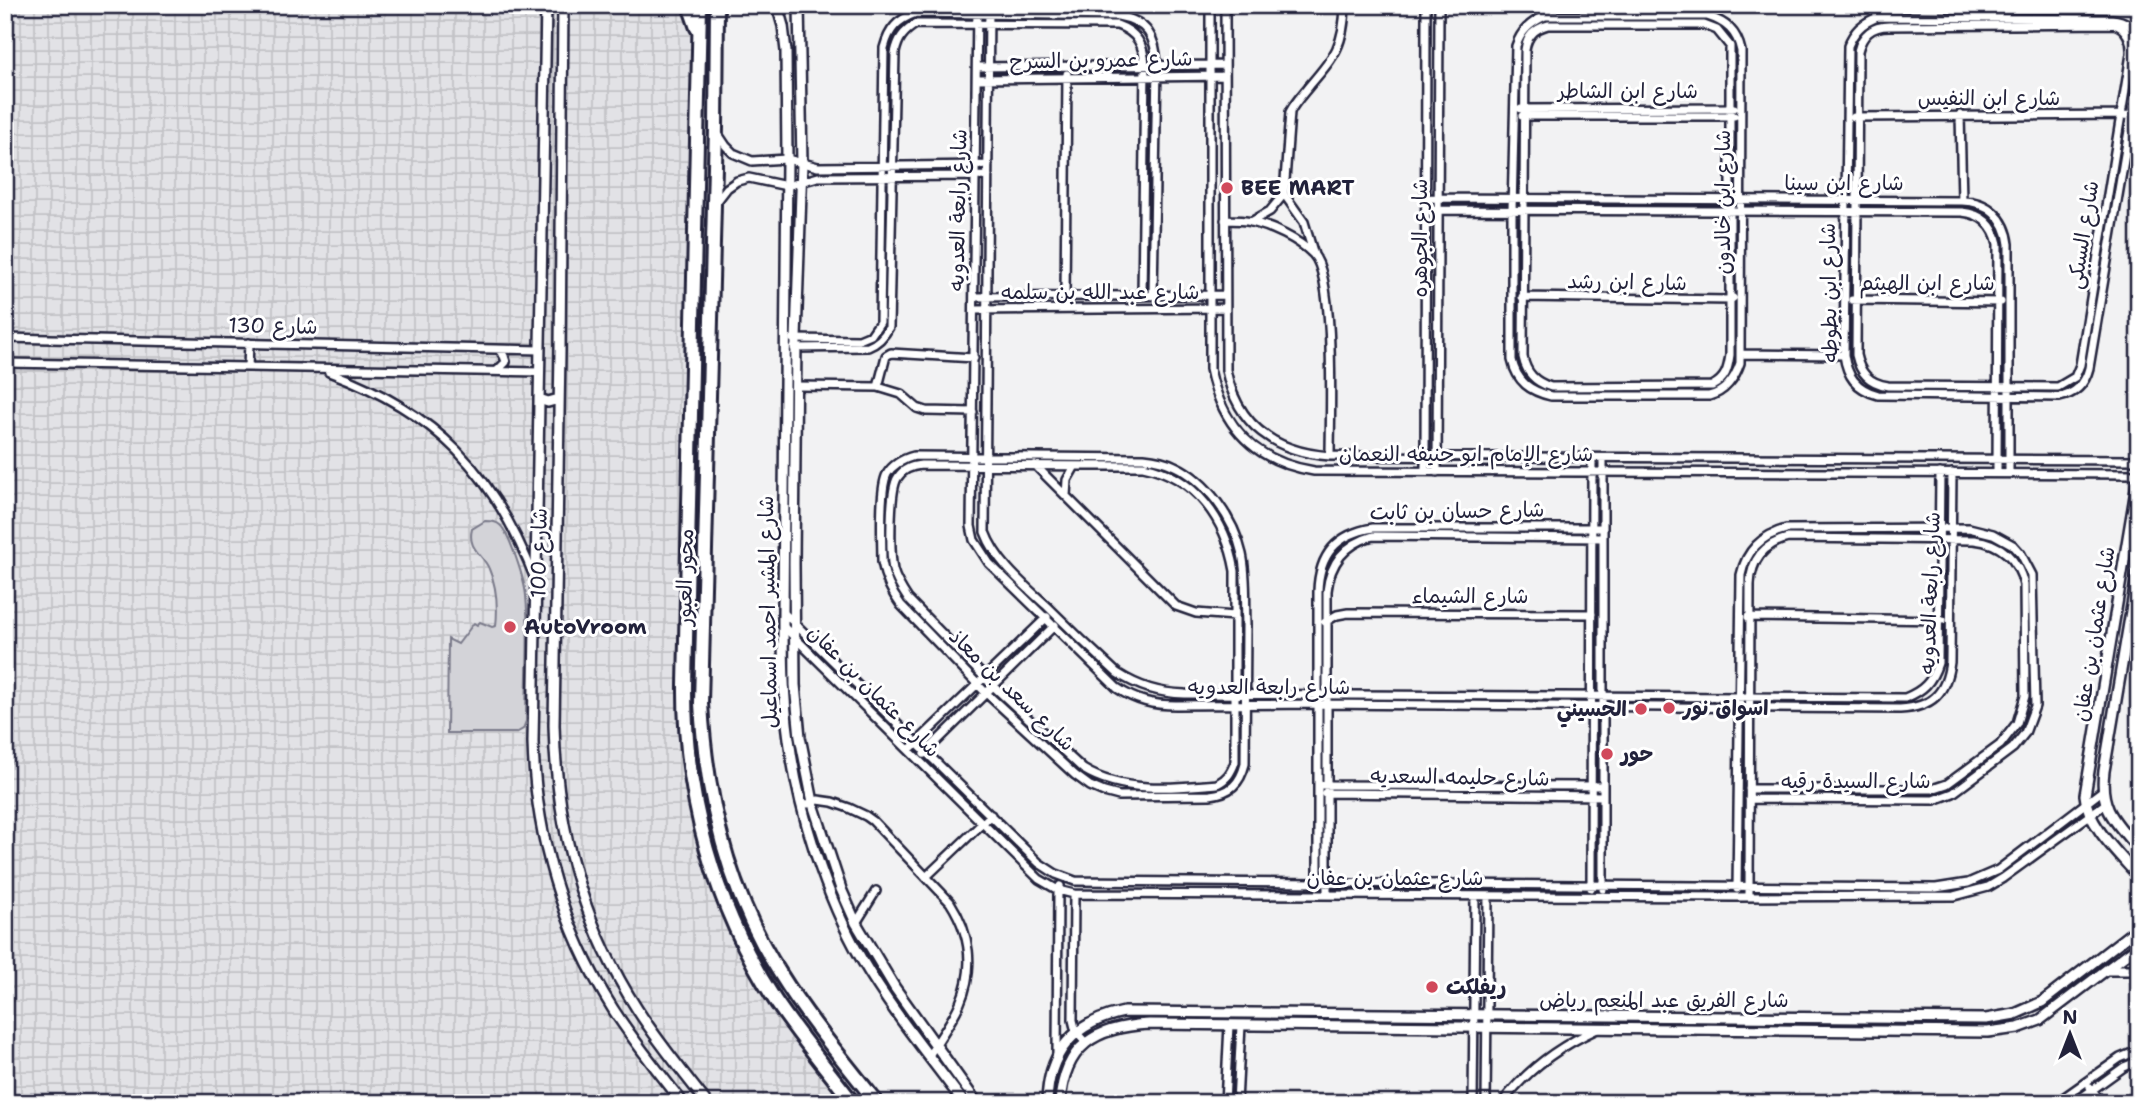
<svg xmlns="http://www.w3.org/2000/svg" width="2144" height="1108" viewBox="0 0 2144 1108" font-family="'Shantell Sans','Playpen Sans Arabic',sans-serif">
<style>
.industrial{fill:url(#industrial-grid)}
.green{fill:#d3d3d8;stroke:#7a7a8a;stroke-width:2}
.lines{fill:none;stroke-linecap:round;stroke-linejoin:round}
.minor-casing{stroke:#22223b;stroke-width:12}
.tertiary-casing{stroke:#22223b;stroke-width:14}
.trunk-casing{stroke:#22223b;stroke-width:18}
.minor{stroke:#fff;stroke-width:7}
.tertiary{stroke:#fff;stroke-width:9}
.trunk{stroke:#fff;stroke-width:12}
.poi-dot{fill:#d1495b;stroke:#fff;stroke-width:2.5}
.labels{text-anchor:middle;stroke-width:6;stroke-linejoin:round;paint-order:stroke}
.street-label{font-size:21px;fill:#22223b;stroke:#fff}
.poi-label{font-size:21px;font-weight:bold;fill:#22223b;stroke:#fff;text-anchor:start}
</style>
<defs>
<pattern id="industrial-grid" width="8" height="8" patternUnits="userSpaceOnUse" patternTransform="scale(1.75)"><rect width="8" height="8" fill="#e2e2e6"/><path d="M0 4h8M4 0v8" fill="none" stroke="#c2c2c6"/></pattern>
</defs>
<rect width="100%" height="100%" fill="#f2f2f3"/>
<filter id="ink" filterUnits="userSpaceOnUse"><feTurbulence type="fractalNoise" baseFrequency=".0143" numOctaves="2"/><feDisplacementMap in="SourceGraphic" scale="14" xChannelSelector="R" yChannelSelector="G"/><feConvolveMatrix kernelMatrix="1 2 1 2 8 2 1 2 1" color-interpolation-filters="sRGB"/></filter>
<g filter="url(#ink)">
<path class="industrial" d="M5,5H711L693,735L698,775L706,816L716,854L737,910L754,946L786,998L866,1103H5Z"/>
<path class="green" d="M485,521C490,521 496,521 500,525C510,534 525,582 526,596C530,637 526,680 526,721L523,729L516,733H447L448,639L458,644L474,623L477,625L480,622L492,627L496,626C498,607 497,587 489,569C483,554 467,549 472,529Z"/>
<g class="lines">
<defs>
<path id="minor" d="M977,5L971,526L974,540L989,563L1117,688C1136,701 1153,705 1176,705L1318,704L1900,709C1932,707 1946,694 1950,662L1952,473
M989,5L985,532C996,562 1024,585 1047,606C1070,629 1093,651 1117,673C1139,687 1159,693 1185,694L1905,698C1923,691 1932,682 1938,663L1940,473
M1210,5V369C1222,427 1255,462 1314,471L2139,474
M1225,5L1226,370C1237,425 1275,452 1330,456L2139,460
M1545,16H1707C1726,22 1737,31 1741,51L1740,363C1735,378 1725,392 1709,396H1551C1530,391 1517,382 1512,360V210L1516,46C1521,31 1530,23 1545,16Z
M2113,24C2127,27 2132,41 2131,54L2080,365L2075,377L2058,387L1888,386C1869,383 1860,373 1856,355L1858,51C1862,35 1871,26 1889,26Z
M1548,25H1704L1717,30L1730,46V355C1728,369 1726,379 1712,386L1551,387C1535,382 1526,373 1523,357L1525,50C1527,36 1534,29 1548,25Z
M2139,40C2134,27 2126,20 2112,19L1878,17C1862,23 1854,31 1848,46L1844,355C1847,376 1856,389 1878,395L2059,397C2076,394 2085,384 2089,368L2139,71
M977,67L1225,65
M977,79L1225,76
M1521,109L1734,108
M1960,115L1962,201
M1522,116H1734
M1854,117L2132,115
M718,134L726,146L733,153L752,161L787,159L818,167L988,165
M1284,194L1304,222L1314,255
M1426,198L1962,201C1988,201 2006,218 2009,244V473
M717,201L727,188L737,181L749,178L787,186L818,177L988,176
M1426,210L1962,212C1982,214 1994,225 1998,244L1997,473
M1225,220C1234,220 1243,220 1252,222C1272,227 1298,239 1313,254C1336,278 1330,418 1330,456
M1251,222L1270,211L1284,194L1290,112C1295,102 1303,94 1310,85C1335,56 1344,45 1345,5
M975,297L1225,295
M1065,297L1067,74
M1522,297L1730,300L1733,298
M1852,300L2001,302
M975,310L1225,308
M5,338L540,350
M793,339L859,340L871,335L880,322L884,48C889,29 897,20 916,13L1118,16C1147,21 1156,37 1157,65L1153,296
M794,348L868,347C878,343 884,337 889,327L895,53C898,39 903,32 916,24L1117,25C1137,32 1144,45 1145,66L1142,296
M1740,354L1844,355
M5,363L540,372
M248,367L249,343
M497,371L506,362L504,356L499,350
M329,372C437,412 494,473 535,579
M796,386L878,387L901,394L917,408L926,411L973,412
M878,387L886,356L891,353L974,358
M914,456L1144,458C1155,459 1165,461 1175,466C1207,481 1234,519 1242,554C1247,576 1245,600 1246,624C1246,670 1245,717 1245,764C1240,784 1230,793 1210,795L1119,796L1104,792L1090,786L1075,775L986,693L901,605C891,592 885,579 882,562C882,543 879,489 887,474C893,464 903,459 914,456Z
M921,465L1143,466C1196,477 1226,520 1235,571V762C1231,773 1227,779 1217,784C1173,788 1122,793 1083,769L993,686L908,599C902,590 896,581 893,570C890,554 889,489 898,477C903,469 912,466 921,465Z
M1035,465L1176,606L1196,613L1235,616
M1425,471L1426,5
M1437,472L1439,5
M1066,496L1067,480L1075,466
M783,612L1039,863L1056,874L1075,881L1936,888L1968,883L1998,870L2102,791
M1748,617L1943,620
M1325,622L1337,615L1348,613L1592,614
M783,626L1039,879L1058,890L1074,894L1737,897L1954,896L1988,887L2003,878L2105,804
M909,750L1047,617
M924,754L1055,625
M1323,785L1603,786
M1325,793L1603,796
M801,803L808,804L818,800L832,802L849,808L866,816L873,821L950,902C970,933 975,968 960,1003C952,1022 939,1038 929,1056
M926,877L991,815
M1318,886V591C1319,554 1337,534 1373,528H1603
M1591,888L1592,458
M1603,889V458
M1737,889L1741,575C1746,551 1762,535 1786,529L1969,528L1993,534L2013,545L2021,554L2032,575L2035,706L2025,733L2013,748L1953,793L1934,800L1749,799
M1074,894L1073,1020L1076,1032L1086,1043
M1327,895V591C1330,562 1345,544 1373,536L1603,538
M1749,897L1750,585C1751,560 1764,544 1788,538L1974,540C2001,543 2018,559 2024,585L2025,696L2017,723L2000,745L1947,784L1932,789H1749
M856,923L876,891
M1057,1055L1058,890L1060,886
M2090,1087L2102,1103
M1225,1103L1229,1025
M1237,1103L1241,1025
M1473,1103L1475,896
M1486,1103L1488,896
M1502,1103C1527,1069 1560,1046 1597,1029
M2056,1103L2120,1058L2139,1050
M2074,1103L2124,1067L2139,1061"/>
<path id="tertiary" d="M546,5L533,742C535,835 563,930 613,1009C634,1042 659,1072 683,1103
M563,5L560,351L554,725C556,826 582,923 637,1009C658,1042 683,1072 707,1103
M777,5L783,26L786,51L787,159L783,612C783,654 783,697 789,739C798,810 826,898 862,960C891,1010 929,1056 964,1103
M799,5L802,163L796,339L794,564L795,685L800,737L814,807L841,889L856,923L895,988L977,1103
M539,399L548,402L559,399
M2139,472L2085,795C2087,825 2120,855 2139,877
M2139,564L2104,771C2099,810 2116,822 2139,850
M2107,970H2139
M1047,1103C1048,1052 1074,1022 1124,1012L1986,1019L2015,1014L2042,1002L2139,927
M1060,1103C1064,1045 1096,1027 1149,1024L1988,1032L2018,1028L2040,1020L2139,945"/>
<path id="trunk" d="M689,5L697,28
M700,5L685,685C684,797 714,906 775,1000C799,1036 827,1069 853,1103
M717,5L716,128L701,703C706,799 728,893 781,975C809,1020 844,1061 877,1103"/>
</defs>
<use href="#minor" class="minor-casing"/>
<use href="#tertiary" class="tertiary-casing"/>
<use href="#trunk" class="trunk-casing"/>
<use href="#minor" class="minor"/>
<use href="#tertiary" class="tertiary"/>
<use href="#trunk" class="trunk"/>
</g>
</g>
<g class="poi-dot">
<circle cx="1227" cy="188" r="7"/>
<circle cx="510" cy="627" r="7"/>
<circle cx="1669" cy="708" r="7"/>
<circle cx="1641" cy="709" r="7"/>
<circle cx="1607" cy="754" r="7"/>
<circle cx="1432" cy="987" r="7"/>
</g>
<g class="labels">
<g class="street-label">
<text transform="translate(1101 60) rotate(-1)" y="7">شارع عمرو بن السرح</text>
<text x="1628" y="98">شارع ابن الشاطر</text>
<text x="1989" y="105">شارع ابن النفيس</text>
<text x="1844" y="190">شارع ابن سينا</text>
<text transform="translate(1723 202) rotate(-90)" y="7">شارع ابن خالدون</text>
<text transform="translate(958 210) rotate(-89)" y="7">شارع رابعة العدويه</text>
<text transform="translate(2083 235) rotate(-81)" y="7">شارع السبكى</text>
<text transform="translate(1420 238) rotate(-90)" y="7">شارع الجوهره</text>
<text transform="translate(1627 282) rotate(1)" y="7">شارع ابن رشد</text>
<text x="1927" y="290">شارع ابن الهيثم</text>
<text x="1100" y="299">شارع عبد الله بن سلمه</text>
<text transform="translate(1829 293) rotate(-91)" y="7">شارع ابن بطوطه</text>
<text transform="translate(273 326) rotate(1)" y="7">شارع 130</text>
<text x="1466" y="461">شارع الإمام ابو حنيفه النعمان</text>
<text transform="translate(1457 511) rotate(-1)" y="7">شارع حسان بن ثابت</text>
<text transform="translate(539 553) rotate(-89)" y="7">شارع 100</text>
<text transform="translate(685 577) rotate(-89)" y="7">محور العبور</text>
<text transform="translate(1930 593) rotate(-88)" y="7">شارع رابعة العدويه</text>
<text x="1470" y="603">شارع الشيماء</text>
<text transform="translate(768 612) rotate(-91)" y="7">شارع المشير احمد اسماعيل</text>
<text transform="translate(2094 634) rotate(-81)" y="7">شارع عثمان بن عفان</text>
<text x="1269" y="694">شارع رابعة العدويه</text>
<text transform="translate(1012 690) rotate(44)" y="7">شارع سعد بن معاذ</text>
<text transform="translate(874 691) rotate(45)" y="7">شارع عثمان بن عفان</text>
<text transform="translate(1460 777) rotate(1)" y="7">شارع حليمه السعديه</text>
<text x="1856" y="788">شارع السيدة رقيه</text>
<text x="1395" y="885">شارع عثمان بن عفان</text>
<text x="1664" y="1007">شارع الفريق عبد المنعم رياض</text>
</g>
<g class="poi-label">
<text x="1241" y="195">BEE MART</text>
<text x="524" y="634">AutoVroom</text>
<text x="1683" y="715">اسواق نور</text>
<text x="1627" y="716" text-anchor="end">الحسيني</text>
<text x="1621" y="761">حور</text>
<text x="1446" y="994">ريفلكت</text>
</g>
</g>
<rect width="2144" height="1108" fill="none" stroke="#fff" stroke-width="28"/>
<rect x="14" y="14" width="2116" height="1080" fill="none" stroke="#22223b" stroke-width="2.5" filter="url(#ink)"/>
<g transform="translate(2070 1034)" stroke="#ffffff" stroke-width="5" paint-order="stroke">
<path d="M0-5L12 26L0 18L-12 26Z" fill="#22223b"/>
<text y="-10" font-size="19" font-weight="bold" text-anchor="middle" fill="#22223b">N</text>
</g>
</svg>
